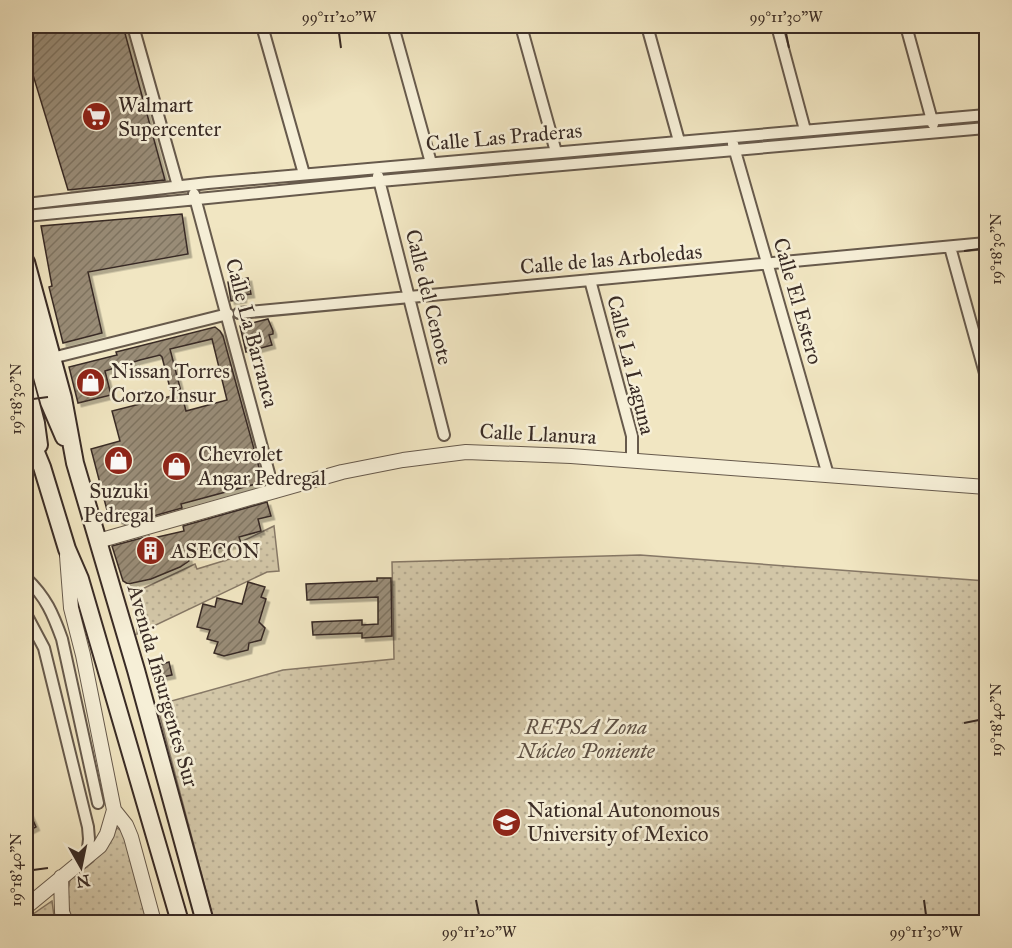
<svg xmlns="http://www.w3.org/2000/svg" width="1012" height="948" viewBox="0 0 1012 948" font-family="'IM FELL Great Primer',serif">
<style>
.grass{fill:url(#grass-dots);stroke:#867866;stroke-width:1.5}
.building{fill:url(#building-hatch);stroke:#392b25;stroke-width:1.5;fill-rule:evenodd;filter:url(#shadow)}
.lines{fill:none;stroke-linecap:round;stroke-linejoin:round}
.minor-casing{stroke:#675a4c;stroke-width:14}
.tertiary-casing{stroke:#675a4c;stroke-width:16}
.secondary-casing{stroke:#392b25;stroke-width:20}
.minor{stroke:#f6efd7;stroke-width:10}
.tertiary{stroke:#f6efd7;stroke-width:14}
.secondary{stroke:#f6efd7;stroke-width:16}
.ticks{fill:none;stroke:#392b25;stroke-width:2}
.labels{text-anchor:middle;stroke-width:5;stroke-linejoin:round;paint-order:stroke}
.poi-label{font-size:21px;fill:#392b25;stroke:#f6efd7;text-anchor:start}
.street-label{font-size:21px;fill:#392b25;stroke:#f6efd7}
.park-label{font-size:21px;font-style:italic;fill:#5f5246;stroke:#f6efd7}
.neatline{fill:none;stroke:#392b25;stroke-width:2}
.ticks-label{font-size:15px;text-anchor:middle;fill:#392b25}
</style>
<defs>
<pattern id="grass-dots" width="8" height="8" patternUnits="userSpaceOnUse" patternTransform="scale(1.5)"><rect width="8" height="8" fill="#d2c6a7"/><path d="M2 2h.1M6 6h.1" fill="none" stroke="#b5aa90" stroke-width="1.8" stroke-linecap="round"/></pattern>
<pattern id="building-hatch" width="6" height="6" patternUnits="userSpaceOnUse" patternTransform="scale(1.5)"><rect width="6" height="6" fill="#998c77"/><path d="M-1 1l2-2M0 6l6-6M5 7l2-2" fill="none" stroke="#7e7361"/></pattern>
<filter id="shadow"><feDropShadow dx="3.5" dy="3.5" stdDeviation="0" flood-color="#0004"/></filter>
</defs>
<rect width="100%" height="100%" fill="#f1e6c2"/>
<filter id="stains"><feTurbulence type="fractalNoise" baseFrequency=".00333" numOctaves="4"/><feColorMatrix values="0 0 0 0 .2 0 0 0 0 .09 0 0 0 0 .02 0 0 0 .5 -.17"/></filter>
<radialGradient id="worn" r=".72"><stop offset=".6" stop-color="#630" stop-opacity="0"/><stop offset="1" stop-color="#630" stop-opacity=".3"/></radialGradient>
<path class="grass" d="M274,526L279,571L267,572L137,634L140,590L195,564L197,569L246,554L243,541Z
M640,555L986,581V922H214L157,705L283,670L394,659L392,562Z
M117,828L123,832L150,922H72L65,904L70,880L93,862Z
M52,901L54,916L58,922H38L26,919Z"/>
<path class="building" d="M26,26H123L165,180L68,190L26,52Z
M182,214L188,254L88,272L102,333L63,343L49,287L52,286L41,226Z
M248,278L251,294L243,295V299L231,301L228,282Z
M268,319L273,331V334L269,335L272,345L246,352L240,326Z
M215,327L220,331L223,336L263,482L181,504L182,508L125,524L108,514L91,449L120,441L112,411L172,396L162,357L160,355L140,360L105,371L111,395L78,403L69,367L117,355L116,352ZM212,339L227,400L186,411L170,349Z
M267,502L271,516L258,519L261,531L239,537L241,543L188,556L189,561L180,567L151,579L128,584L123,581L112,546L149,536V539L184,531L183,526Z
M377,578H391L392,636L362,638V633L313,635L312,622L362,620V625L378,624V597L307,600L306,584L377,581Z
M248,582L265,587L261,597L266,599L259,622L265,628L261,640L249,643L248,650L224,656L214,653L218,642L207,639L210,630L197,627L203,604L215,607L217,598L242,604Z
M169,662L172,675L162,677L159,665Z
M26,805L36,827L26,832Z"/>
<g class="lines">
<defs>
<path id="minor" d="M133,26L178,186
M262,26L304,174
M393,26L431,163
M521,26L556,152
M647,26L679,141
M777,26L805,130
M906,26L933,124
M733,144L828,475
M378,176L444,435
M194,194L274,492
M26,204L208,183L986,115
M26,216L380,181L986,128
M950,247L986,377
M590,280L632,436V460
M239,313L986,243
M52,358L228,314
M26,578C46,597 53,614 62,639L98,803
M26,614L44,648L88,827L89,839L87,858"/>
<path id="tertiary" d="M98,541L342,472L403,460L466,452L571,456L986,487
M114,810L126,825L131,837L154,922
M61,877L62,912L66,922
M26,907L100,846L107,834L114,810L83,655L71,608L67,556"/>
<path id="secondary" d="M26,262L63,398L75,463L136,670L205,922
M26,319L49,402L64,437
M26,385L36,423L39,445
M26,428L42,467L67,549L80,579L180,922"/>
</defs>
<use href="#minor" class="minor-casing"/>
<use href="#tertiary" class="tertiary-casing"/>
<use href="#secondary" class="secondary-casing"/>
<use href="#minor" class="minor"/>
<use href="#tertiary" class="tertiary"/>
<use href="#secondary" class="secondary"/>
</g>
<path class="ticks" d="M339,33L341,48M786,33L789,48M964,251L979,249M33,399L48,397M964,723L979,720M33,870L48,868M476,900L479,915M924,900L926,915"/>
<defs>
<symbol id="supermarket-disc" viewBox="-11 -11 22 22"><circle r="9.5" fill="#8f2418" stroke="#f6efd7"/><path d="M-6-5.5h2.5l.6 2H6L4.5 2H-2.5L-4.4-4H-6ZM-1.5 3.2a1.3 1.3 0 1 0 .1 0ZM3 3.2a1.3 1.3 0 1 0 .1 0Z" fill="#fff"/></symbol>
<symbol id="shop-disc" viewBox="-11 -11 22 22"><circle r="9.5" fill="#8f2418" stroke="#f6efd7"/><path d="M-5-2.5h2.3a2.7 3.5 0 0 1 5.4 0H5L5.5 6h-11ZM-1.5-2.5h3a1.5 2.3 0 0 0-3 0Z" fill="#fff"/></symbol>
<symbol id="building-disc" viewBox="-11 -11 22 22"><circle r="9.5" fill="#8f2418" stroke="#f6efd7"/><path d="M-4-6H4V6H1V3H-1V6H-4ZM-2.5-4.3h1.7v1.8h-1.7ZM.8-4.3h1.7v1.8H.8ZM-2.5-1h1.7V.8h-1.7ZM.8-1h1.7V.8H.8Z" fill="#fff"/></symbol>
<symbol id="university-disc" viewBox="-11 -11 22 22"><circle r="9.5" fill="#8f2418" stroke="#f6efd7"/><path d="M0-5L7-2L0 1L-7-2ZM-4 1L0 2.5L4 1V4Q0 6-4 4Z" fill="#fff"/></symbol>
</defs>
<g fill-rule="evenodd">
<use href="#supermarket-disc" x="80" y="100" width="33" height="33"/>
<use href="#shop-disc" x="74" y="366" width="33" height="33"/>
<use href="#shop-disc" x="102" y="444" width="33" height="33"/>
<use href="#shop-disc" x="160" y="450" width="33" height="33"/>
<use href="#building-disc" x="134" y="534" width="33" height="33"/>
<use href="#university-disc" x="490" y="806" width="33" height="33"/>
</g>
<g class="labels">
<g class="poi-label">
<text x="118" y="112">Walmart<tspan x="118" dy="24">Supercenter</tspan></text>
<text x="111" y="378">Nissan Torres<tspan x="111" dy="24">Corzo Insur</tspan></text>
<text x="198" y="461">Chevrolet<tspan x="198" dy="24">Angar Pedregal</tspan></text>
<text x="119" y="498" text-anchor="middle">Suzuki<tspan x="119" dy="24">Pedregal</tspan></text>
<text x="171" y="558">ASECON</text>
<text x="527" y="817">National Autonomous<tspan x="527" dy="24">University of Mexico</tspan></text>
</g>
<g class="street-label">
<text transform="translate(504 137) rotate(-5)" y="7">Calle Las Praderas</text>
<text transform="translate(611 259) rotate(-5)" y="7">Calle de las Arboledas</text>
<text transform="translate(429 297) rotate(76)" y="7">Calle del Cenote</text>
<text transform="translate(798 301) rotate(74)" y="7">Calle El Estero</text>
<text transform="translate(252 333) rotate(75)" y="7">Calle La Barranca</text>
<text transform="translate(631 365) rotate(76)" y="7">Calle La Laguna</text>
<text transform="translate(538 434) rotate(3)" y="7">Calle Llanura</text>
<text transform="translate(163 686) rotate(74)" y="7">Avenida Insurgentes Sur</text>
</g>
<g class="park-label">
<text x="586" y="734">REPSA Zona<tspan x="586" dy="24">Núcleo Poniente</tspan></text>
</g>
</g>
<rect width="1012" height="948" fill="none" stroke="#f1e6c2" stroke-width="66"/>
<g transform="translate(81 867) rotate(171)" stroke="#f6efd7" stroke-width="4.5" paint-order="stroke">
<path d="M0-4.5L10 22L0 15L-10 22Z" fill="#392b25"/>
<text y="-9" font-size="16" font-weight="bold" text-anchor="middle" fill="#392b25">N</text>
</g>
<rect x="33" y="33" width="946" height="882" class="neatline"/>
<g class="ticks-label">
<text x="339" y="22">99°11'20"W</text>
<text x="786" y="22">99°11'30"W</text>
<text transform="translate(996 249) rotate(-90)" y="5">19°18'30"N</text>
<text transform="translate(16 399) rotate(-90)" y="5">19°18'30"N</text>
<text transform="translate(996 720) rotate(-90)" y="5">19°18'40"N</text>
<text transform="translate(16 870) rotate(-90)" y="5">19°18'40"N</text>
<text x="479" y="937">99°11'20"W</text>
<text x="926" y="937">99°11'30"W</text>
</g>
<rect width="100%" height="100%" filter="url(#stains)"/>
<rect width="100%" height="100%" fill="url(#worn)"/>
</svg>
